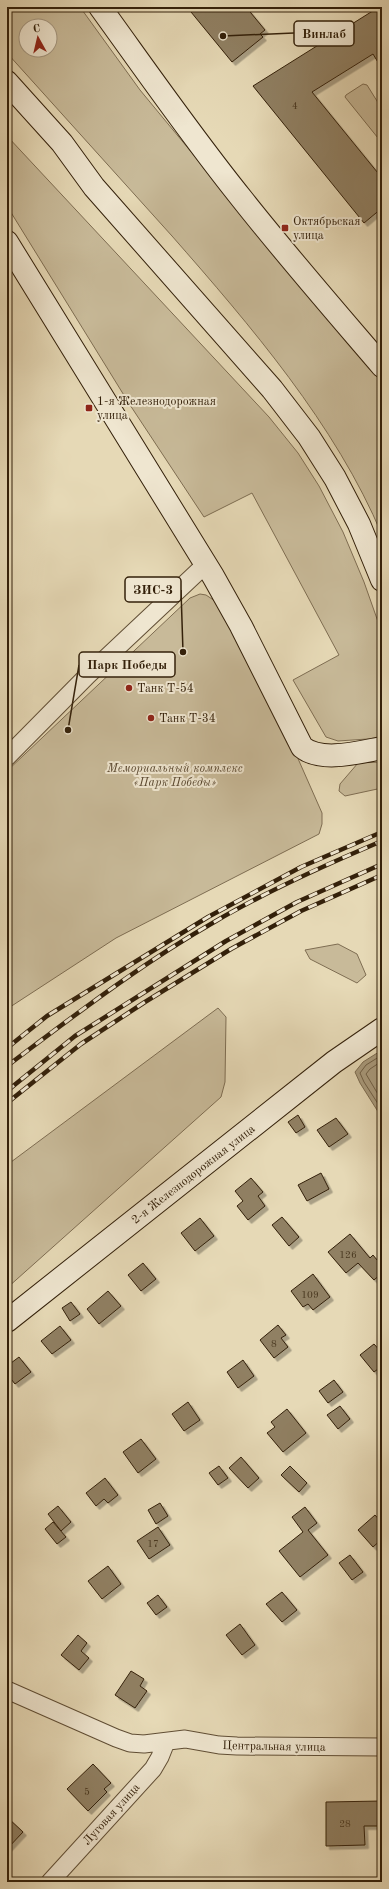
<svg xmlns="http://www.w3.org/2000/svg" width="389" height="1889" viewBox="0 0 389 1889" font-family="'Old Standard TT',serif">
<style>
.green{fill:#c8ba99;stroke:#7e6d52;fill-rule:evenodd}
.water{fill:#a99a7c;stroke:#7a694e}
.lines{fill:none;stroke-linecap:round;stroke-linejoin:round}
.shore{stroke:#6e5d43;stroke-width:1}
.building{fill:#908063;stroke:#33200a;filter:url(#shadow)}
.street-casing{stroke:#604e35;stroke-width:19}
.secondary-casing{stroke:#33200a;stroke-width:24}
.street{stroke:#efe6d0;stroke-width:17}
.secondary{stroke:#efe6d0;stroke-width:22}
.rail-casing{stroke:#33200a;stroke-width:4.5}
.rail{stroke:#efe6d0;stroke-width:3;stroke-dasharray:9;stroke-linecap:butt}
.poi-dot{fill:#8f2418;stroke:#efe6d0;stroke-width:1.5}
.labels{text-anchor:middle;stroke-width:4;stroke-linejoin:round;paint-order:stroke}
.number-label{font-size:10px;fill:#4a3820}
.poi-label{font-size:12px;fill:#33200a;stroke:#efe6d0;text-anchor:start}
.park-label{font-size:12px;font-style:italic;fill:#58462e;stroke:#efe6d0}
.street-label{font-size:12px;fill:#33200a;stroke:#efe6d0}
.leader{fill:none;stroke:#33200a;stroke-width:1.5}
.callout-dot{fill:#33200a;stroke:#efe6d0;stroke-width:1.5}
.callout{fill:#efe6d0;stroke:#33200a;stroke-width:1.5}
.callout-label{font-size:13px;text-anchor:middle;font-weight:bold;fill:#33200a}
</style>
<defs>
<filter id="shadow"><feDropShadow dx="3.5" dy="3.5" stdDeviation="0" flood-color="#0004"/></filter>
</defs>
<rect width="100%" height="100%" fill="#e6d9b6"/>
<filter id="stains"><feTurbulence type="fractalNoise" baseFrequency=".005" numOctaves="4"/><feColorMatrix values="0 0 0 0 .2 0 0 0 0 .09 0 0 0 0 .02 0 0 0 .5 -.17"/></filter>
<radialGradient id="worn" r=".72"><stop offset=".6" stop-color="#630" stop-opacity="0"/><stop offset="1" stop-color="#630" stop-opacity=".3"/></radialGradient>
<path class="green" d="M7,7H80L140,90L382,383V535C336,425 250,325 172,236C117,175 62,114 7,53ZM26,26H50V50H26Z
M363,84L367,85L382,109V143L345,97L346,95Z
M7,136L269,417L298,453L319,486L343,532L364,582L382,633V738L338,741L326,737L293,680L339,655L252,493L204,517L130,405L7,206Z
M200,594L206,595L215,601L256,674L292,745L322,813V824L319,834L116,938L7,1009V771L190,598Z
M382,762V788L345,796L339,791L340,784L358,763Z
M338,944L357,954L366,975L357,983L310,959L305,950Z
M218,1008L226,1017L225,1082L221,1097L7,1288V1165Z"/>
<path class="water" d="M382,1050V1118L360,1083L355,1072L363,1062Z"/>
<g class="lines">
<path class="shore" d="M382,1055L366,1065L360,1073L364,1082L382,1110
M382,1061L370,1069L366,1074L382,1101"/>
</g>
<path class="building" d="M197,7H246L265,30L260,34L263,37L232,62L191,12Z
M379,7H382V69L373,54L312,92L382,178V208L364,223L253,86Z
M298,1115L305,1127L296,1133L288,1122Z
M336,1118L348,1134L329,1147L317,1130Z
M321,1173L329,1189L307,1201L298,1185Z
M251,1178L263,1192L258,1196L265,1206L248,1220L237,1206L243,1201L235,1191Z
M282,1217L299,1237L289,1246L272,1225Z
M200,1218L214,1236L195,1251L181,1233Z
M350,1234L370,1258L373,1255L382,1266V1273L374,1280L358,1263L346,1273L328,1252Z
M143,1263L156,1279L141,1291L128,1275Z
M313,1274L330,1297L313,1310L308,1304L303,1307L291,1291Z
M108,1291L121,1306L99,1324L87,1309Z
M71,1302L80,1314L70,1321L62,1308Z
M278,1325L286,1335L281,1338L288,1347L274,1358L260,1340Z
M60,1326L71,1340L52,1354L41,1341Z
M374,1344L382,1353V1366L374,1372L360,1355Z
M19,1357L31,1372L15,1384L7,1374V1366Z
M243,1360L254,1376L238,1388L227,1372Z
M334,1380L343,1392L328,1403L319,1391Z
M188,1402L200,1420L184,1431L172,1414Z
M340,1406L350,1419L338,1429L327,1415Z
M287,1409L306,1433L283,1452L267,1433L275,1427L271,1422Z
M141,1439L156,1459L138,1473L123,1452Z
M241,1457L259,1478L248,1488L229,1468Z
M219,1466L228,1478L218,1485L209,1473Z
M290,1466L307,1483L299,1492L281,1475Z
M105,1478L118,1495L108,1503L104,1499L96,1506L86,1493Z
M160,1503L168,1516L156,1524L148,1510Z
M58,1506L71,1522L61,1531L48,1514Z
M305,1507L317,1523L308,1530L328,1555L300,1577L279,1551L303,1532L292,1517Z
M375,1515L382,1523V1539L373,1547L358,1530Z
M53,1522L66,1537L57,1544L45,1529Z
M158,1527L170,1545L149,1559L137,1541Z
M350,1555L363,1572L352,1580L339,1563Z
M108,1566L121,1584L102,1599L88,1581Z
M282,1592L297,1610L282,1622L266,1604Z
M158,1595L167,1607L156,1615L147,1603Z
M240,1624L255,1645L242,1655L226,1635Z
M78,1635L87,1643L81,1651L89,1658L79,1670L61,1655Z
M131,1671L144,1679L140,1686L147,1691L135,1708L115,1695Z
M93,1764L111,1783L104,1789L107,1792L88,1811L67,1789Z
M382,1801V1826H364L365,1845L326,1846V1802Z
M7,1817L23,1832L7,1849Z"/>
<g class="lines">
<defs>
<path id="street" d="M7,757L88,675L206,564
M7,1690L116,1738L130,1743L144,1744L185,1739L219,1745L237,1746L382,1747
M50,1882L153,1769L160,1757L166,1742"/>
<path id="secondary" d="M100,7C147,72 192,137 242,199C287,256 335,311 382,366
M7,82L62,143L94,187L272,389L309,437L335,478L359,524L382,580
M7,242L213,576L241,626L302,747C321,763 360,752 382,748
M7,1321L334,1062L382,1029"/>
</defs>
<use href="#street" class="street-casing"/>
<use href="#secondary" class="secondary-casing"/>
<use href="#street" class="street"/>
<use href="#secondary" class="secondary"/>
<defs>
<path id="rail" d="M7,1048L47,1016L208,917L301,867L382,832
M7,1066C75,1015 142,963 216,921C269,890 325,865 382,841
M7,1091L75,1036L226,941L297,902L382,864
M7,1103L81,1044L145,1002L231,949L301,911L382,875"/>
</defs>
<use href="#rail" class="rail-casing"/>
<use href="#rail" class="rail"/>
</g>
<g class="poi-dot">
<rect x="281" y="224" width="8" height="8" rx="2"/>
<rect x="85" y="404" width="8" height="8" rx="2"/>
<circle cx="129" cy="688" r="4"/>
<circle cx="151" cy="718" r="4"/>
</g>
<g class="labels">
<g class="number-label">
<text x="295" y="109">4</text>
<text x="348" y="1258">126</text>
<text x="310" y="1298">109</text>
<text x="274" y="1347">8</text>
<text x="153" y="1547">17</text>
<text x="87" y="1795">5</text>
<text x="345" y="1827">28</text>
</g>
<g class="poi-label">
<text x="293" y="225">Октябрьская<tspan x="293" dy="14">улица</tspan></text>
<text x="97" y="405">1-я Железнодорожная<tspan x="97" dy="14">улица</tspan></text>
<text x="137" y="692">Танк Т-54</text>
<text x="159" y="722">Танк Т-34</text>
</g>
<g class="park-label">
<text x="175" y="772">Мемориальный комплекс<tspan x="175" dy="14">«Парк Победы»</tspan></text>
</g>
<g class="street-label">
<text transform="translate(193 1174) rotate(-38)" y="4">2-я Железнодорожная улица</text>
<text transform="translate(274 1746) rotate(1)" y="4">Центральная улица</text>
<text transform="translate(111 1814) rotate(-48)" y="4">Луговая улица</text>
</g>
</g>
<path class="leader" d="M223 36L294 33M183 652L181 590M68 730L79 665"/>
<g class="callout-dot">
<circle cx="223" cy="36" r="4"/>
<circle cx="183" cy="652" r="4"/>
<circle cx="68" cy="730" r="4"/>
</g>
<g class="callout">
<rect x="294" y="21" width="60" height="25" rx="4"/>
<rect x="125" y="577" width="56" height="25" rx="4"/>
<rect x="79" y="652" width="96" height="25" rx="4"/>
</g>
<g class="callout-label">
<text x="324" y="38">Винлаб</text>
<text x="153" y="594">ЗИС-3</text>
<text x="127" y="669">Парк Победы</text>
</g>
<rect width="389" height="1889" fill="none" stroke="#e6d9b6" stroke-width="24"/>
<rect x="8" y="8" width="373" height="1873" fill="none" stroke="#33200a" stroke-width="2"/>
<rect x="12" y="12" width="365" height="1865" fill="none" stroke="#33200a"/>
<g transform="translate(38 38) rotate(352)"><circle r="19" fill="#efe6d0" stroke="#a49781"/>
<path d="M0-3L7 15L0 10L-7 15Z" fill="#8f2418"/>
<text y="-6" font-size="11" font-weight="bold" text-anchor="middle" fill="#33200a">С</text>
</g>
<rect width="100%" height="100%" filter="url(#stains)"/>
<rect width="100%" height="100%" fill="url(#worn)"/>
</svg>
